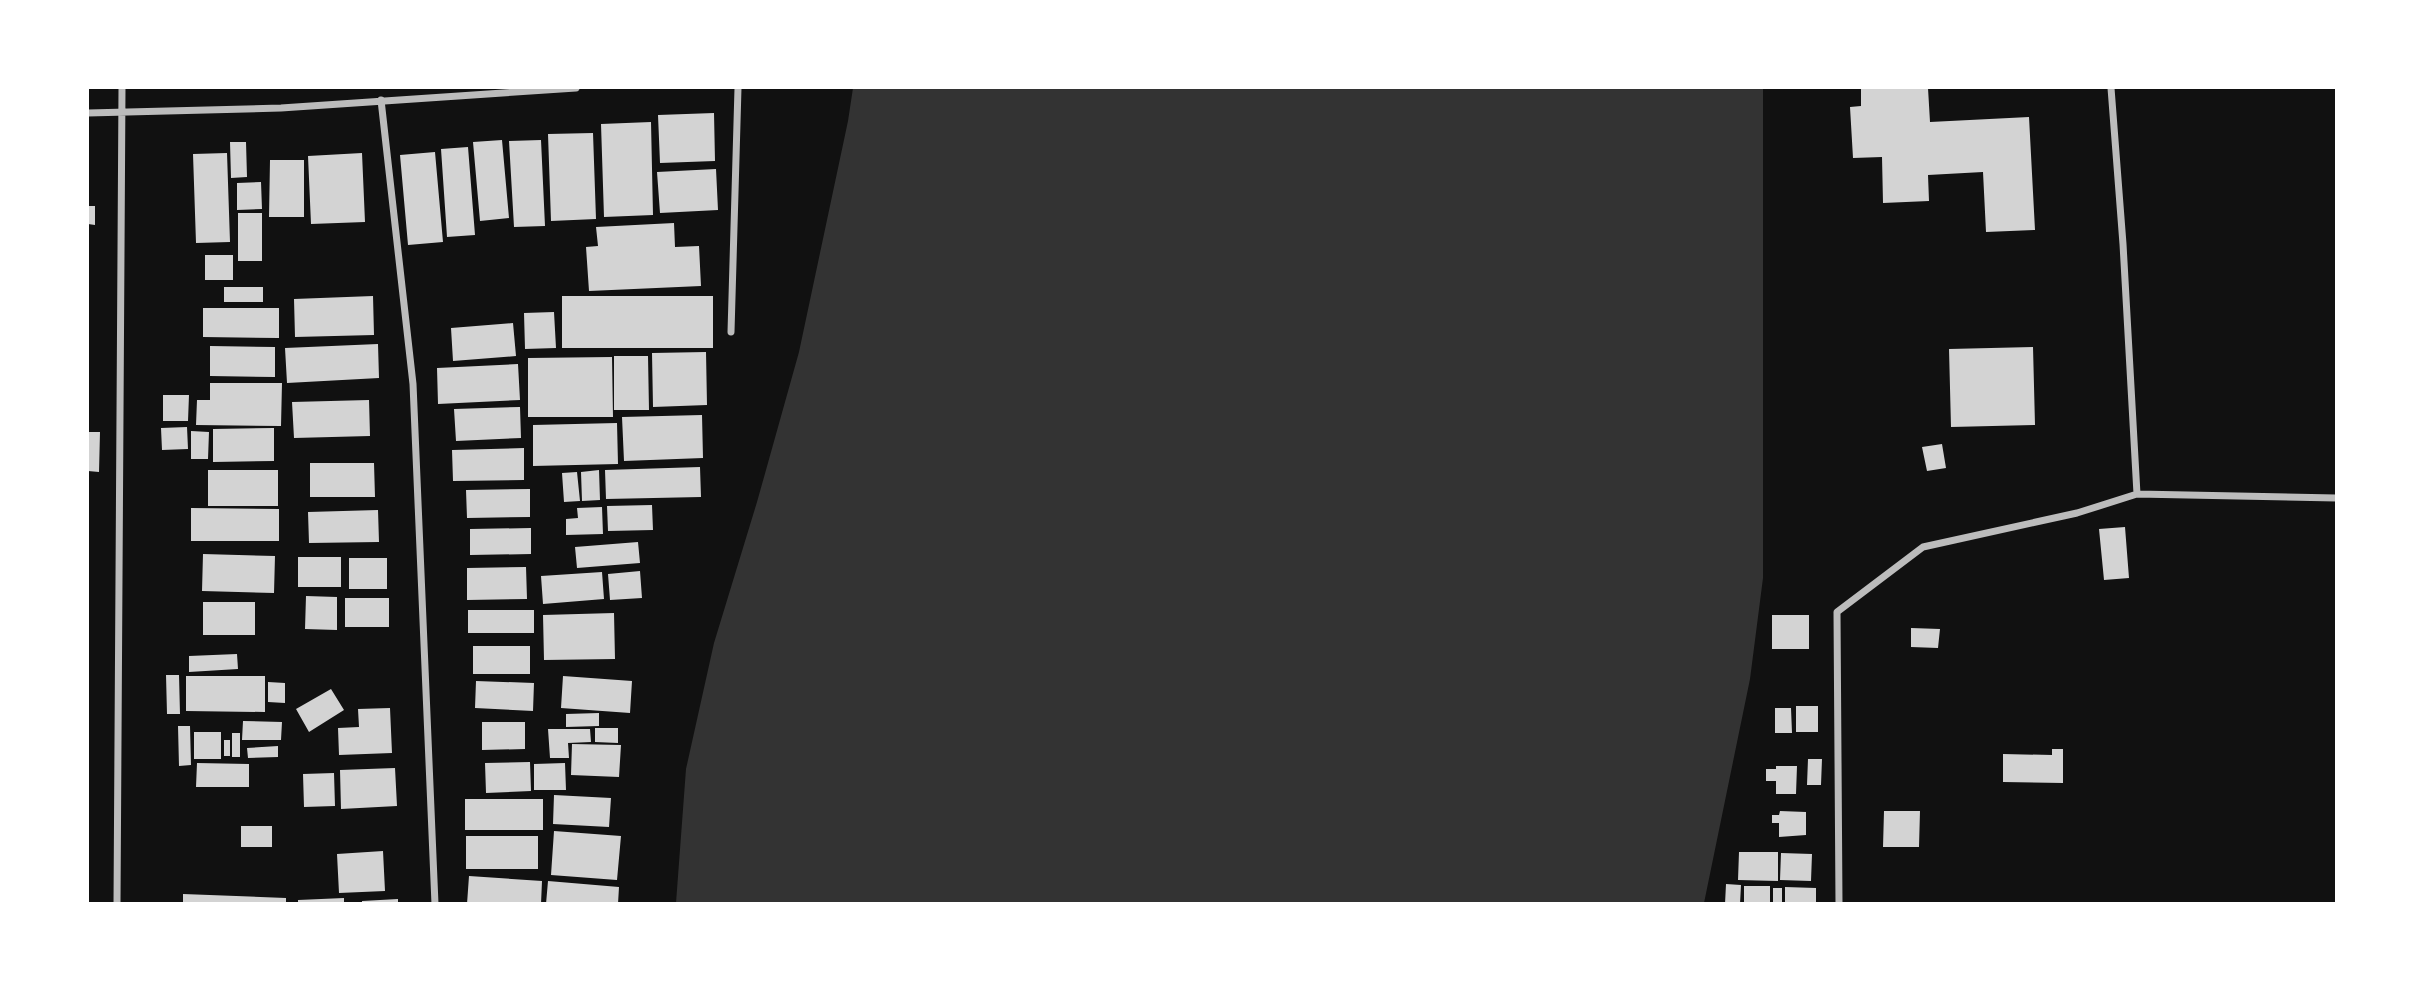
<svg xmlns="http://www.w3.org/2000/svg" width="2424" height="991" viewBox="0 0 2424 991" font-family="'Playfair Display',serif">
<style>
.water{fill:#333}
.building{fill:#d3d3d3}
.lines{fill:none;stroke-linecap:round;stroke-linejoin:round}
.minor{stroke:#bcbcbc;stroke-width:7}
</style>
<rect width="100%" height="100%" fill="#111"/>
<path class="water" d="M853,88H1763V578L1750,679L1704,903H676L686,769L714,643L757,502L799,352L848,121Z"/>
<path class="building" d="M1861,88H1928L1930,122L2029,117L2035,230L1986,232L1983,172L1928,175L1929,201L1883,203L1882,157L1853,158L1850,107L1861,106Z
M714,113L715,161L660,163L658,115Z
M651,122L653,215L604,217L601,124Z
M593,133L596,219L551,221L548,134Z
M502,140L509,218L480,221L473,142Z
M541,140L545,226L514,227L509,141Z
M230,142H246L247,177L231,178Z
M468,147L475,235L447,237L441,149Z
M435,152L443,242L408,245L400,155Z
M227,153L230,242L196,243L193,154Z
M362,153L365,222L311,224L308,156Z
M270,160H304V217H269Z
M716,169L718,210L660,213L657,172Z
M261,182L262,209L237,210V183Z
M88,206H95V225L88,224Z
M238,213H262V261H238Z
M674,223L675,247L699,246L701,286L589,291L586,247L598,246L596,227Z
M205,255H233V280H205Z
M224,287H263V302H224Z
M373,296L374,335L295,337L294,299Z
M562,296H713V348H562Z
M203,308H279V338L203,337Z
M554,312L556,348L525,349L524,313Z
M513,323L516,356L453,361L451,328Z
M378,344L379,378L287,383L285,348Z
M210,346L275,347V377L210,376Z
M2033,347L2035,425L1951,427L1949,349Z
M706,352L707,405L653,407L652,353Z
M614,356H648L649,410H614Z
M612,357L613,417H528V358Z
M518,364L520,400L438,404L437,368Z
M210,383H282L281,426L196,425L197,400H210Z
M163,395H189L188,421H163Z
M369,400L370,436L294,438L292,402Z
M520,407L521,438L456,441L454,409Z
M702,415L703,458L624,461L622,417Z
M617,423L618,464L533,466V425Z
M187,427L188,449L162,450L161,428Z
M274,428V461L213,462V429Z
M191,431L209,432L208,459H191Z
M88,432H100L99,472L88,471Z
M1942,444L1946,468L1927,471L1922,447Z
M524,448V480L453,481L452,450Z
M310,463H374L375,497H310Z
M700,467L701,497L606,499L605,470Z
M208,470H278V506H208Z
M599,470L600,500L582,501L581,472Z
M577,472L580,501L564,502L562,473Z
M530,489V517L467,518L466,490Z
M652,505L653,530L608,531L607,506Z
M602,507L603,534L566,535V519L578,518L577,508Z
M191,508L279,509V541H191Z
M378,510L379,542L309,543L308,512Z
M2125,527L2129,578L2104,580L2099,529Z
M531,528V554L470,555V529Z
M638,542L640,563L577,568L575,547Z
M203,554L275,556L274,593L202,591Z
M298,557H341V587H298Z
M349,558H387V589H349Z
M526,567L527,599L467,600V568Z
M640,571L642,598L610,600L608,574Z
M602,572L604,599L543,604L541,576Z
M306,596L337,597V630L305,629Z
M345,598H389V627H345Z
M203,602H255V635H203Z
M468,610H534V633H468Z
M614,613L615,659L544,660L543,615Z
M1772,615H1809V649H1772Z
M1911,628L1940,629L1938,648L1911,647Z
M473,646H530V674H473Z
M237,654L238,669L189,672V656Z
M166,675H179L180,714H167Z
M186,676H265V712L186,711Z
M563,676L632,681L630,713L561,708Z
M476,681L534,683L533,711L475,708Z
M268,682L285,683V703L268,702Z
M331,689L344,710L309,732L296,709Z
M1796,706H1818V732H1796Z
M390,708L392,753L339,755L338,728L359,727L358,709Z
M1775,708H1791L1792,733H1775Z
M599,713V726L566,727V714Z
M243,721L282,722L281,740H242Z
M482,722H525V749L482,750Z
M178,726H190L191,765L179,766Z
M595,728H618V743L595,742Z
M548,729H590L591,742L568,743L569,758H550Z
M194,732H221V759H194Z
M232,733H240V757H232Z
M224,740H230V756H224Z
M572,744L621,745L619,777L571,775Z
M278,746V757L248,758L247,748Z
M2052,749H2063V783L2003,782V754L2052,755Z
M1808,759H1822L1821,785H1807Z
M530,762L531,791L486,793L485,763Z
M197,763L249,764V787H196Z
M565,763L566,790H534V764Z
M1776,766H1797L1796,794H1776V781H1766V769H1776Z
M395,768L397,806L341,809L340,770Z
M334,773L335,806L304,807L303,774Z
M554,795L611,798L609,827L553,824Z
M465,799H543V830H465Z
M1780,811L1806,812V835L1779,837V823H1772V815H1779Z
M1884,811H1920L1919,847H1883Z
M241,826H272V847H241Z
M554,831L621,836L617,880L551,875Z
M466,836H538V869H466Z
M383,851L385,891L339,893L337,854Z
M1739,852H1778V881L1738,880Z
M1781,853L1812,854L1811,881L1780,880Z
M469,876L542,881L541,904H467Z
M548,881L619,887L618,904H546Z
M1726,884L1741,885L1740,904H1725Z
M1744,886H1770V904H1744Z
M1785,887L1816,888V904H1785Z
M1773,888H1782V904H1773Z
M183,894L286,898V904H183Z
M344,898V904H298V900Z
M398,899V904H362V901Z"/>
<g class="lines">
<path class="minor" d="M381,100L413,384L435,904
M88,113L281,108L576,88
M731,332L738,88
M2137,494L2336,498
M117,904L122,88
M1839,904L1837,612L1923,547L2077,513L2137,494L2123,244L2111,88"/>
</g>
<rect width="2424" height="991" fill="none" stroke="#ffffff" stroke-width="178"/>
</svg>
